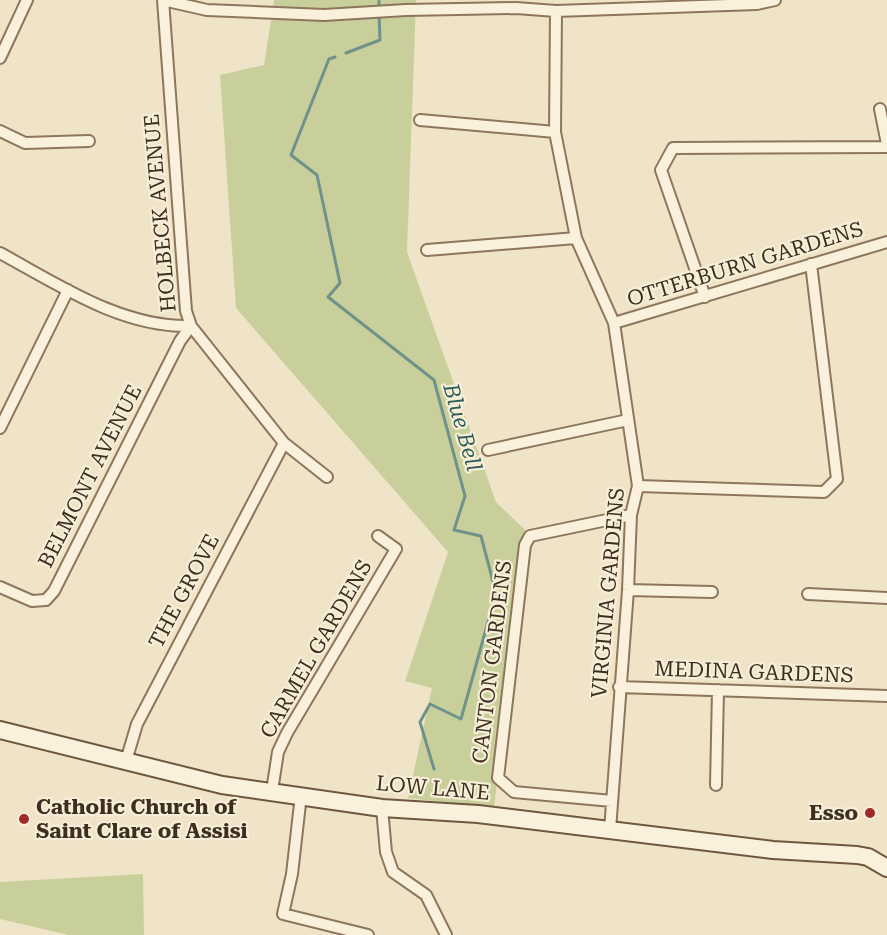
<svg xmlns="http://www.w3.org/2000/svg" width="887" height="935" viewBox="0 0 887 935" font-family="'Roboto Serif',serif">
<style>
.green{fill:#c9cf9b}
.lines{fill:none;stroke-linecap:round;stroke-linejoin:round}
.stream{stroke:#6f938a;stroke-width:3}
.minor-casing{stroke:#8d765c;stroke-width:14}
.secondary-casing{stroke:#6f573f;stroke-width:20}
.minor{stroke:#faf1dc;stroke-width:10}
.secondary{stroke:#faf1dc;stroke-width:16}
.poi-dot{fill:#9e2a2b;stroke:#f7eed8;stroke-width:2}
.labels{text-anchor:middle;stroke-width:4.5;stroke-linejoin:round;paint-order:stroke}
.street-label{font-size:21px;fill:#3d2e20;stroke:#f7eed8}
.poi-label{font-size:21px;font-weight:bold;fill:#3d2e20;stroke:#f7eed8;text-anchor:start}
.water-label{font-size:22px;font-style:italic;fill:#2f5d5a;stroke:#f7eed8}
</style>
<rect width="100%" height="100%" fill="#f0e4c8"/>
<path class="green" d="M274,0H416L407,252L496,502L525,530L519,549V595L494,808L408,798L432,688L405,681L448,552L236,308L220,75L264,65Z
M143,874L144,935H69L0,919V882Z"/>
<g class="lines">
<path class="stream" d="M379,0V8
M346,53L380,40L379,15
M335,57L329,59L291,155L317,175L340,283L328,297L434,380L465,496L454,530L481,536L496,593L461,719L430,704L420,722L434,769"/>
<defs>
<path id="minor" d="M163,0L207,10L324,15L406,10L516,8L556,11L757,4L775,0
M163,0L186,311L191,326L284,443L327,477
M556,11L555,132L576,238L614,323L638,486L631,515L628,590L610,830
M0,58L27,0
M880,109L887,144
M420,120L555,132
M0,131L25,143L89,141
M427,250L576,238
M0,253C59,285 122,328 191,326
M705,297L661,170L673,148L887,147
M614,323L887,242
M0,428L68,290
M488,450L628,420
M638,486L824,492L837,479L811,264
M0,587L32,601L46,600L54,591L180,341L191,326
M628,590L712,592
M808,594L887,598
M619,687L887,696
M126,761L137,724L284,443
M716,785L718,690
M272,791L278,752L287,733L396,549L378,536
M301,795L292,874L283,914L368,935
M612,801L514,792L498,778L525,545L530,536L631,515
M382,808L386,852L393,872L426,895L446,935"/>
<path id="secondary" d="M0,730L222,785L382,808L478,814L773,850L857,855L868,857L887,868"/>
</defs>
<use href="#minor" class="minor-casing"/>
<use href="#secondary" class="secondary-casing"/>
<use href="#minor" class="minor"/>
<use href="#secondary" class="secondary"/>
</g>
<g class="poi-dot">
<circle cx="870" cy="813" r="6"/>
<circle cx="24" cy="819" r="6"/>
</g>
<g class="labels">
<g class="street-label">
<text transform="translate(160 213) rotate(-95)" y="7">HOLBECK AVENUE</text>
<text transform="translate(745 264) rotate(-17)" y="7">OTTERBURN GARDENS</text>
<text transform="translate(90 476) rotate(-63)" y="7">BELMONT AVENUE</text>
<text transform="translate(184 591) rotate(-62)" y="7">THE GROVE</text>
<text transform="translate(608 593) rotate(-85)" y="7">VIRGINIA GARDENS</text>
<text transform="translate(316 649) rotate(-60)" y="7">CARMEL GARDENS</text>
<text transform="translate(492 662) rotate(-83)" y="7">CANTON GARDENS</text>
<text transform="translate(754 672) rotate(2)" y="7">MEDINA GARDENS</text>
<text transform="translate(433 788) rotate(5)" y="7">LOW LANE</text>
</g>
<g class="poi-label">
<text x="36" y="814">Catholic Church of<tspan x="36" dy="24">Saint Clare of Assisi</tspan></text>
<text x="858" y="820" text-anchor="end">Esso</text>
</g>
<g class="water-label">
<text transform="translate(463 427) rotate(74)" y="8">Blue Bell</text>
</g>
</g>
</svg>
